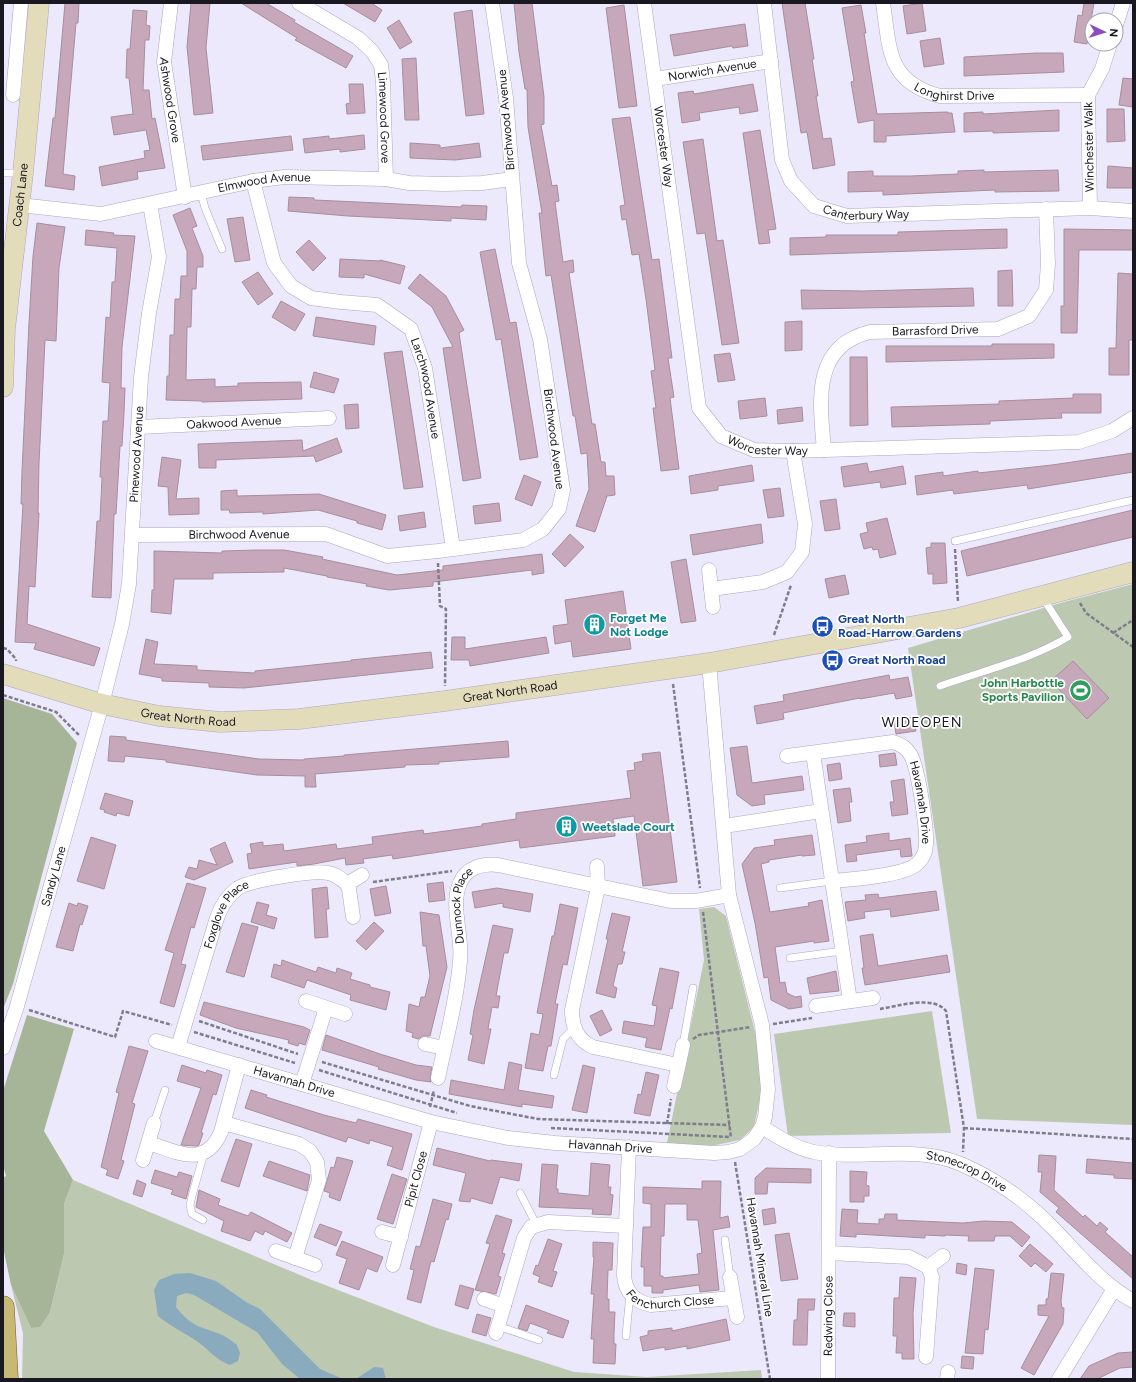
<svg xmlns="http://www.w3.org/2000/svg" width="1136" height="1382" viewBox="0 0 1136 1382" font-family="Figtree,sans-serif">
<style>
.green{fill:#bdc8b1}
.forest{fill:#a6b597}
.water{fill:#89abbd}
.building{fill:#c7a7ba;stroke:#a78e9d;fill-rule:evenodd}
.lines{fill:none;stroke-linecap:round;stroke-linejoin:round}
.lane-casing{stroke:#aba7bf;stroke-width:8}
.street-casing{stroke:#aba7bf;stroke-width:15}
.secondary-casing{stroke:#aba7bf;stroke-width:21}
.primary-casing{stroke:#73611b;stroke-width:23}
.path{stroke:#7f7c8b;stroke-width:2.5;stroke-dasharray:4 2;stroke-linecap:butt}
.lane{stroke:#fff;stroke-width:7}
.street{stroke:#fff;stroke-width:14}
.secondary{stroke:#e3dcba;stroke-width:20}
.primary{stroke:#c8b875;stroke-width:22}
.labels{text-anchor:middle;stroke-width:3.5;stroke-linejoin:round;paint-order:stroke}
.street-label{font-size:12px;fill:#191720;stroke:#fff}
.culture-label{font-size:12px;font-weight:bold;fill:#0d838f;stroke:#fff;text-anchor:start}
.transit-label{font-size:12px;font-weight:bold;fill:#164399;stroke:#fff;text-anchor:start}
.leisure-label{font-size:12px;font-weight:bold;fill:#27864d;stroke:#fff;text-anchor:end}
.quarter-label{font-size:14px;letter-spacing:1px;fill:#191720;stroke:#fff}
</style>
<rect width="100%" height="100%" fill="#ece9fd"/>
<path class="green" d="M1133,584V1125L977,1119L908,648L1064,602Z
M714,907L726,916L758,1044L761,1094L754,1127L740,1140L711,1146L667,1143L704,960L699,909Z
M932,1011L951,1133L788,1136L774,1034Z
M73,1180L312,1280L434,1327L574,1372L647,1377L761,1370L762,1379H22L23,1333L11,1285L31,1328L50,1312L64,1254V1204Z"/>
<path class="forest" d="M3,698L52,714L77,743L13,984L3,1009Z
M27,1015L74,1029L44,1131L73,1180L64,1204V1254L50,1312L40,1327L31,1328L11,1285L3,1247V1178L6,1176L3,1165V1091Z"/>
<path class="water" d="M190,1273L216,1281L246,1302L260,1309L320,1369L343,1379H300L282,1364L257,1332L194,1295L186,1293L177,1296L176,1307C182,1315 190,1323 200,1327C216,1333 223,1333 237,1345L240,1353L238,1361L230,1365C215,1359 210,1351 198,1342C185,1333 170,1326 158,1316L154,1290L159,1280L174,1274Z
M374,1367L383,1368L386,1379H352H356Z"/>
<path class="building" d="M65,3H79L78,23H76L63,174L75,176L74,190L45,186L53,118H55Z
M191,3H210L206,48L213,113L194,115L187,47Z
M241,3H266L295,20L294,22L353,56L346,68L295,40L297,38Z
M343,3H371L382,10L375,22Z
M514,3H532L544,97V124L541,125L552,186L557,185L559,201L555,202L563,262L573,260L574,272L569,273L592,424H595L601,462H605L606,476H614L615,495L607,496L595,532L576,526L589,489L587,453L581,454L575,416H573L551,275L546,276L539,213H542L528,127L527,89H525L519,52Z
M782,3H805L814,59H812L818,96H816L823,139L831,138L835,165L813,169L807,132L801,133Z
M922,3L926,31L907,34L903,6Z
M1084,3H1094L1087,44L1074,42L1078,15L1082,16Z
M624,5L637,106L619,108L606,8Z
M861,5L866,33H864L877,114L948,112V113H952L955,132L886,136V142H874V120L858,123L851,82L854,81L842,8Z
M133,10L147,11L146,25L150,26L149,40H145L143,90H149L152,119L155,118L165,168L137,172L138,179L102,186L99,167L145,158L144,151L150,150L146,130L114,135L111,117L133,114L129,78H126L127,49H130Z
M472,10L484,114L466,116L454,13Z
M399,20L412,42L400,49L387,28Z
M745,24L748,46L733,48L732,46L674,56L670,35Z
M940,38L944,64L924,67L920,41Z
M1036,53H1063L1064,72L964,76V57Z
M416,58L419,120H405L402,59Z
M1123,78L1133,79V107L1119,105Z
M349,84H363L365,113L347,114L346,104L350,103Z
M753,84L758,111L740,114L739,107L699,113L700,120L682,123L678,93L693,91L694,94Z
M1107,109H1124L1125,141L1107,142Z
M1059,110V131L993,133V131L964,132V113L983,112V114Z
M630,117L652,260L659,259L672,358H668L674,397L670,398L679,469L661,471L653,408H656L651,371L655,370L646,299L639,254L632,255L626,219L622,220L620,206L625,205L612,119Z
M760,130L776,229L768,230L770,243L759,244L743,133Z
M364,135L365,149L340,152V149L305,153L303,139L329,136V139Z
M291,136L293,150L203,160L201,146Z
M703,139L717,241L723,240L739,343L722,345L705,233L697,234L683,142Z
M410,143L440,145V148L479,143L481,157L455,160L410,158Z
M1108,166L1133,168V188H1107Z
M984,170V172L1058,170L1059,191L995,192V190L883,195V191L848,192V172L873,171V176H911L958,174V171Z
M289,197L314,198V200L358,202L461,207L462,205L487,206L486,220L451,218V221L348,216L288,211Z
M190,208L197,226L192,228L203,256V267H197L196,289H192L191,327H187L186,380L215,379V387L238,386V383L301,382L302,399L202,402V401L166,400L167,376H169L170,335H174L175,299H180L181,276H187V251L173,215Z
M243,217L250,260L235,262L227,219Z
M37,223L65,227L59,268L56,341L45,340L39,463L38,513H39L35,587L29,586L27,624L100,648L94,666L34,649L36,643L15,642L23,504H21L22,471L29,323L33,256Z
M1007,229V248L790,255V238L826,237V235H898V232Z
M1064,229L1133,230V250H1079L1077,333H1061V306H1064Z
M86,230L114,233L113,235L135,236L122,347L121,388H125L124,413L122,446H120L116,514H114L111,598L92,597L97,521H100L102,477H100L103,421H108L110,383L102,382L106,317L110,318L112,282H115L117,248L85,245Z
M309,240L326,258L313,271L296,252Z
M495,249L510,323L516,322L538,457L520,460L501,339L496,340L480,252Z
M340,259L380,261V260L405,266L400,284L364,274V278L339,277Z
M1012,270L1013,306H998V271Z
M258,272L273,294L258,305L242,282Z
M1118,273L1133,274V340H1129V375H1109V348H1116Z
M420,274L446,296L464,330L459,333L481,478L463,481L443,348L453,347L432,307L408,288Z
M973,288L974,306L802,309L801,290L863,291Z
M281,301L305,314L295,331L272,317Z
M316,317L376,326L374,345L313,336Z
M802,321V350L785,351V322Z
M992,344H1054V358L886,362V346H992Z
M402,351L423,487L404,489L384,353Z
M730,353L735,380L718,382L714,355Z
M850,357H867L868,425L850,426Z
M314,372L339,379L334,393L310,387Z
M1073,394H1101V413H1061L1062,418L990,421V424L892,427L891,407L999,404V401L1073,398Z
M765,398L767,416L740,419L738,401Z
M358,404L359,428L346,429L344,405Z
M802,407L803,421L778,424L777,410Z
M337,438L342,452L316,462L314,456L216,460V468H199L198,444L302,440L303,451Z
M1133,453V472L1028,489L1027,485L954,494L953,490L917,495L915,476L943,472V476L978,471V473L1052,465Z
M162,457L181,460L176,499L199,498V514L169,515L168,487L158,486Z
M867,463L869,472L903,466L906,484L881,488L880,482L844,487L841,467Z
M752,465L754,481L718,486V490L691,494L689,476Z
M524,475L541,482L532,506L515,499Z
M780,488L784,516L768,518L763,490Z
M237,490V496L319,494L386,515L382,530L357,523V521L318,510L263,514V512L230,513L229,510H221V491Z
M836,499L840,529L825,531L820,501Z
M499,503L501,521L475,524L473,506Z
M1133,510V537L967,576L961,551Z
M424,512L426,527L400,531L398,516Z
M887,518L896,554L880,558L878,549L873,550L872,547L864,549L860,534L868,532L866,523Z
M761,524L763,543L693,555L690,535Z
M570,534L584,547L565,567L552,554Z
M931,543H945L947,583L933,584V574H928L926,548L931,547Z
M257,550H284L323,557L322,559L397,575L443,570V566L542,554L544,573L532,575V570L433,582V586L389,590L366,586L367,584L327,577V576L284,568V572L213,573V579H174L171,614L151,612L152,590H154V551L222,553V551Z
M686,559L696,621L681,623L671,562Z
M845,575L849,594L829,598L825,579Z
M623,591L631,649L573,657L571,641L555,644L553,626L568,624L565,600Z
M452,637H465V649L546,637L549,653L470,666L469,660H451Z
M146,639L158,642L154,664L197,666V670L255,673V671L351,661V660L431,652L433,668L244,688L209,687V683L162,681V678L139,674Z
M1073,661L1109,698L1087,719L1051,681Z
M889,675L890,680L908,677L912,696L896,699L894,693L860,699V698L783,713L784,719L757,724L754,706L784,701L783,695Z
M913,717L916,731L896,734L894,721Z
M110,736L126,737V740L259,759L304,760V759L344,756V755L508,741L509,757L439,762V764L405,765V767L315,774L316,787H305V776L257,775L166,762V760L125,756L124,762L108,761Z
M747,746L752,783L802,776L804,790L764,795L765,804L752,806L737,795L730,748Z
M660,752L677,882L643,886L634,816L613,819L615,836L520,848L519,840L393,859L392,855L363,859L364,863L346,865L345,858L314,864L297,866V862L249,869L247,854L252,853L250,844L263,842V846L283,844L284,851L336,844L337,849L373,844L372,837L423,830L424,834L482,826V824L516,819V813L631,798L627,771L635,770L634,763L643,761L642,754Z
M895,753L897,765L880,767L879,755Z
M840,763L842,779L829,781L827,765Z
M904,779L908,814L892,816L890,802H894L891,781Z
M850,788L852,802H849L851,821L838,823L833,790Z
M105,793L133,801L129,816L117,813L116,816L104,812L105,810L100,809Z
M889,833V841L910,838L912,856L901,857L900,849L856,855L857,861L847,862L845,845L867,842L866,836Z
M812,835L815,855L802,856V855L769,860V862L761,864L770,912L809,906L808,903L822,900L829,941L814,943V941L775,947L780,983L785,982L787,993L795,997L801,996L802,1007L789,1009L771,1000L768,977L764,978L755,923L742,864L754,848L775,845L774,840Z
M91,837L116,845L104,889L77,881Z
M225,842L233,862L194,880L185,877L189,867L197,869L199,860L217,865L210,849Z
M443,882L445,900L429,902L427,884Z
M187,883L206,888L194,928L191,927L181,964L186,965L174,1007L160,1003L174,953L165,950Z
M386,886L391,913L375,916L370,889Z
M327,887L329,909H326L328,937L315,938L312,889Z
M497,888L533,894L530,912L503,907V903L475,908L472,892Z
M936,891L939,910L891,917L890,909L864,912L865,918L848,921L845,902L866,900L865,895L878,894L879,898Z
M257,902L269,905L266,915L277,918L274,929L251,922Z
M69,903L77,906L78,903L88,906L82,925L80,924L73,951L56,947Z
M560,904L578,908L567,965L563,964L555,1004H558L551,1046H548L543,1071L525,1068L531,1033L539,1035L543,1014L537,1013L552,936H554Z
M420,912L439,915L447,967L430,1036H423L418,1039L412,1037L413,1033L406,1031L409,1004L419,1007L421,997H425L430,976L426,946H423Z
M612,913L630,917L622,952H625L622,964H618L613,986L617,988L615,998L596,993L608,939H606Z
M374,922L384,931L366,950L356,941Z
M242,923L258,927L244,977L226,972Z
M493,925L513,929L508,953H504L496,996H500L498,1008L492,1007L488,1029H491L484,1064L468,1060L473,1035L470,1034L474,1010Z
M873,934L878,966L947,955L950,972L865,985L862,968H864L860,936Z
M282,960L316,972L318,967L336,973L337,968L352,973L350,979L370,985V987L390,992L386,1010L350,1000L351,995L307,980L304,988L271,977L274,964L281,966Z
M660,968L679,972L672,1009L670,1008L661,1050L645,1047L647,1038L622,1033L624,1021L654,1026L657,1006L652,1005Z
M836,971L839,991L810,994L807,978Z
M204,1002L304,1027L310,1030L305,1045L299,1043L298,1046L288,1043L289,1040L236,1028L200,1015Z
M602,1010L612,1030L600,1036L590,1016Z
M326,1035L380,1054L416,1065L432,1067L430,1077L431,1082L416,1080L378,1069L379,1067L322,1050Z
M129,1046L148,1051L132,1103L135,1104L121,1160L124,1161L118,1179L106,1175L108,1170L101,1167L119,1093L116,1092Z
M509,1062L522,1065L518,1090L554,1096L552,1108L522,1104V1107L449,1094L451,1080L504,1090Z
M182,1065L206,1073L207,1070L222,1075L216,1095L213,1094L201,1133H203L199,1145L197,1146L181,1145L201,1088L177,1081Z
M583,1065L595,1068L587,1113L572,1110Z
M646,1072L659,1075L650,1116L634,1113L638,1094L641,1095Z
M251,1090L267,1095L266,1097L324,1115L356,1123L358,1119L412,1134L402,1170L387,1165L393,1147L370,1140L369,1144L348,1137L346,1142L245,1108Z
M236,1139L252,1144L239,1187L221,1181Z
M437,1148L490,1161L491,1160L522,1164L519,1181L500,1177L492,1204L471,1198L470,1202L459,1201L466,1173L433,1165Z
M1039,1155L1056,1156L1054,1190L1083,1217L1085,1215L1097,1226L1100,1222L1108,1229L1105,1232L1133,1257V1279L1056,1212L1059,1208L1040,1192L1042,1172H1038Z
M337,1157L353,1161L340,1201L329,1197L330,1193L324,1191L331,1167L334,1168Z
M1087,1159L1133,1163V1179L1114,1178V1175L1086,1173Z
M269,1161L310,1175L307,1191L263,1176Z
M591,1163L610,1165L608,1187H611L610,1194L613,1195L611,1215L592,1214L593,1209L539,1207L542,1164L558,1165L556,1189H558V1193L589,1196Z
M766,1168L811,1169V1183L768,1182L767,1194H755V1178Z
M155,1170L177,1177L179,1172L192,1176L186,1199L171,1194L173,1190L151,1183Z
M850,1171L867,1172L866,1185L869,1186V1196H864V1202H850Z
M392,1174L407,1179L393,1224L377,1219Z
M137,1180L146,1184L142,1197L133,1194Z
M702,1181H721L720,1218L728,1216L730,1227L713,1230L719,1290L700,1292L699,1285L663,1290V1293H652V1286H644V1267H641L643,1227H651V1204L643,1203V1187L702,1189ZM665,1204H687V1220H698L702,1253L697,1254L699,1274L663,1278V1276H660L661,1236H664Z
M199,1190L220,1199L218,1205L248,1216L251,1212L292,1233L287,1242L265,1231L263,1235L255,1231L250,1241L221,1231L224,1221L196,1207Z
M433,1199L452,1204L448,1220L446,1219L434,1262L431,1261L421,1303L407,1299L414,1270L410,1269L416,1246L420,1247Z
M774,1208L776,1223L764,1225L762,1210Z
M842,1209L858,1210L857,1223L879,1224V1219H884L885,1214H897V1220L963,1223L984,1221L1012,1222L1030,1237L1022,1247L1010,1236H995L994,1241H968L969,1236L946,1235L945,1236L925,1235V1238L856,1234V1237L840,1236Z
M496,1215L512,1220L502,1253L505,1254L498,1276L501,1277L496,1294L475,1290L490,1244L486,1243Z
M320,1224L342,1232L336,1246L314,1237Z
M789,1233L798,1279L781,1281L775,1235Z
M548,1239L562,1244L553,1271L557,1272L552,1287L538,1282L540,1277L533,1274L536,1265L538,1266Z
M342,1241L383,1257L377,1272L367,1268L359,1290L339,1283L347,1259L336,1255Z
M593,1242L613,1243L612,1270H608L607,1299H609V1312H615L614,1333V1344H616L615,1364L593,1363L594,1339H591L594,1294H591L594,1257H593Z
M1030,1244L1053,1264L1046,1272L1035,1263L1031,1267L1019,1256Z
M957,1263L967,1265L966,1275L956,1273Z
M975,1268L994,1270L988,1330L985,1329L983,1354L965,1353Z
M1051,1273L1064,1274L1061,1301L1062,1308H1064L1063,1324L1034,1375L1021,1368L1049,1316L1038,1315V1305H1046V1299H1048Z
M900,1277L916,1278L913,1313L914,1359H902V1353H896L897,1336H893L894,1298H899Z
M460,1285L474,1289L468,1309L455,1305Z
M798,1299H815L814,1310H808L807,1345H793L794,1320H797Z
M526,1305L569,1321L563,1338L547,1333L549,1330L530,1323L527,1331L518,1328Z
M844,1313H855V1327L843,1326Z
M477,1314L491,1318L486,1336L472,1332Z
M726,1319L730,1340L687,1349V1346L665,1350V1347L643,1351L640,1337L648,1335V1331L672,1328V1331Z
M1133,1352V1367L1120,1368L1097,1379H1080L1089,1366L1118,1353Z
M962,1356L974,1357L973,1369L961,1368Z"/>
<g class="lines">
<defs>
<path id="lane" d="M3,173H21
M201,193L205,208L222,249
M955,541L1133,500
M940,686C982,671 1030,660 1068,637L1043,598
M780,888L832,881
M790,958L842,951
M683,1045L693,988
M554,1075L563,1039L574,1028
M154,1123L165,1090
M520,1193L536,1224
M203,1220L192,1214L190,1205L192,1196L204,1153
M725,1240L730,1277
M498,1326L539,1340
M626,1336L630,1293"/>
<g id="street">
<path id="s1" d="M171,3L164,62L185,197"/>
<path id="s2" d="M299,3L358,38L372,51L381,65L383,82L386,179"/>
<path id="s3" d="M644,3L699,408L721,436L754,450L793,451L1079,442L1112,431L1133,418"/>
<path id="s4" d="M764,3L782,160L791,181L814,206L847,216L1090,208L1133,211"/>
<path id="s5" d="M883,3C890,50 887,82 940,96L1088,95"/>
<path d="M1116,25L1123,3"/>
<path id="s6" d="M655,79L771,61"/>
<path d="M13,95L21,3"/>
<path id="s7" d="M253,181L274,263L291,286L311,298L341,302L377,305L411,329L425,368L453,548"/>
<path id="s8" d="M20,205L101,214L253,181L284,177L386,179L409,183L444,184L482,183L512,179"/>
<path d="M1090,208L1088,95L1102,69L1110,44"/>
<path id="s9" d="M139,427L329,418"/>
<path id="s10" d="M824,450C820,403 811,346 870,332L998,329L1029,316L1046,290L1048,264L1046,209"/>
<path id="s11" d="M133,535L326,534L387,556L438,551L523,540L543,529L559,509L563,490L540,339L519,263L506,98L492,3"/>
<path d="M709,570L713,607"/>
<path d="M711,589L763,582L787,572L802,552L805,524L793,451"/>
<path d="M813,753L850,1001"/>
<path id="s12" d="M787,756L893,742C900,744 906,747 910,754C918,765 927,829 926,844C926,851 923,858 918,863C906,876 852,879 832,881"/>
<path d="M724,826L821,811"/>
<path d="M597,866L598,887L572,1010C572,1027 577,1040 593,1047L678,1065"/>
<path d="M353,917L349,889L347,884L362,875"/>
<path d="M306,1001L345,1014"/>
<path d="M816,1006L873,998"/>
<path id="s13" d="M156,1041L431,1122L508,1138L555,1143L714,1153L728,1152L740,1149L754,1139L762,1127L765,1117L768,1089L762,1025L729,895L709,663"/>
<path d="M425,1044L444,1048"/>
<path id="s14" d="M178,1047L216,921C220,908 227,896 238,888C251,880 313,870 328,873C336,874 341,879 347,884"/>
<path id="s15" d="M3,1048L17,1006L102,704L122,624L129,584L141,377L149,313L159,257L150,204"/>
<path id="s16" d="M438,1078C446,1039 457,1000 460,961C463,937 450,905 460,883C466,868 482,863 498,865L670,901H696L729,895"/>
<path d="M302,1084L326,1008"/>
<path d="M674,1086L683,1045"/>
<path d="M224,1123L299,1144L310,1151L317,1162L319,1180L295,1258"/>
<path id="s17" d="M762,1127C778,1137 795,1148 814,1152C862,1161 914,1144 961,1164C995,1179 1027,1201 1053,1228C1078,1254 1101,1283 1133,1301"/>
<path d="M149,1143C177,1152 205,1169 221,1132L239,1065"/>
<path id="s18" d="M629,1147L624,1275C625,1292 635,1302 651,1305L733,1298"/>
<path d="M143,1160L154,1123"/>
<path d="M382,1232L401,1237"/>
<path d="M276,1251L315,1265"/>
<path d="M829,1253L909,1257L928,1267L932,1277L926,1357"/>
<path id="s19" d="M393,1265L431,1122"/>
<path d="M928,1267L943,1256"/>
<path d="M730,1277L737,1317"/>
<path d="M484,1299L504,1306"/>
<path d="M496,1333L524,1238L531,1227L548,1222L626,1226"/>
<path id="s20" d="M828,1379L829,1153"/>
<path d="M947,1379L948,1372"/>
<path d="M1059,1379L1114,1289"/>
</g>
<g id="secondary">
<path id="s21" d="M3,387L5,329L23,173L39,3"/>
<path id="s22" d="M3,674L102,704L159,716L220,722L299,719L445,701L709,663L959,618L1133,572"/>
</g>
<path id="primary" d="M3,1307L7,1379"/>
</defs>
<use href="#lane" class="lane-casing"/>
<use href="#street" class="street-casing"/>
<use href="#secondary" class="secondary-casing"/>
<use href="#primary" class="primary-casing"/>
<path class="path" d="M955,549L958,602
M438,563L440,606L446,609L445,686
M1080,603L1086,613L1133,647
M1113,633L1133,620
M774,635L791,585
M3,648L7,649L16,659V661
M673,684L700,888
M3,695L56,712L80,736
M373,882L452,871
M703,912L731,1138
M880,1009C898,1006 934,995 946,1011L964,1128L963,1152
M29,1010L115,1037L123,1011L172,1025
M199,1021L298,1054
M773,1024L812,1018
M194,1032L295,1063
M693,1039L699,1035L751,1027
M322,1062L470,1106L538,1119L730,1125
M319,1070L457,1113
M430,1107L434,1090
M667,1124L671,1099
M551,1128L730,1137
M964,1128L1133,1139
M735,1162L770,1379"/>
<use href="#lane" class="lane"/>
<use href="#street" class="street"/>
<use href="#secondary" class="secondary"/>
<use href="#primary" class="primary"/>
</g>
<defs>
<symbol id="building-disc" viewBox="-11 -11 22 22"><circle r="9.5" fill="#0f9aa8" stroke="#fff"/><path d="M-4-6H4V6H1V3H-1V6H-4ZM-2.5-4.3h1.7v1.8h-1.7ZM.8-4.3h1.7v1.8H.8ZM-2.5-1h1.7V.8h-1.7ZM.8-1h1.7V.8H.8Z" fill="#fff"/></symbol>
<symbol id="bus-disc" viewBox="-11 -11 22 22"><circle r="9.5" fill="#1a4fb4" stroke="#fff"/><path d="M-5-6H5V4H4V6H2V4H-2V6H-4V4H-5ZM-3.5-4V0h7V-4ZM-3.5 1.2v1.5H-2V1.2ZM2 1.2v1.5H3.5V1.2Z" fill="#fff"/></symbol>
<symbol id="stadium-disc" viewBox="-11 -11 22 22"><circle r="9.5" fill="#2e9e5b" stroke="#fff"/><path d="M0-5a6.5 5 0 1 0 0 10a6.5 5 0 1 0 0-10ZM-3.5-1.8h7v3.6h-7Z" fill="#fff"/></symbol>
</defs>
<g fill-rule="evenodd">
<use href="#building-disc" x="582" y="612" width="25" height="25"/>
<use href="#bus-disc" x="810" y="614" width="25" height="25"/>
<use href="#bus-disc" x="820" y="648" width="25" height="25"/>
<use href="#stadium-disc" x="1068" y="678" width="25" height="25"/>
<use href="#building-disc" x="554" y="814" width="25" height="25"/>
</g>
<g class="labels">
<g class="street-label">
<text dy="4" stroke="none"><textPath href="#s6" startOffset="58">Norwich Avenue</textPath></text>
<text dy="4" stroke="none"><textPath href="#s5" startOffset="133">Longhirst Drive</textPath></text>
<text dy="4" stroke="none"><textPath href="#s1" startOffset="98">Ashwood Grove</textPath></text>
<text dy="4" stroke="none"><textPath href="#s2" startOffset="157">Limewood Grove</textPath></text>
<text transform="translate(506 120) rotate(-95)" y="4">Birchwood Avenue</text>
<text dy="4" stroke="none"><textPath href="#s3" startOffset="145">Worcester Way</textPath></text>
<text transform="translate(1089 147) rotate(-91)" y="4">Winchester Walk</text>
<text dy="4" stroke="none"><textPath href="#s8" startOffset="248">Elmwood Avenue</textPath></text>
<text dy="4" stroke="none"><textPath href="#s21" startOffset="193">Coach Lane</textPath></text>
<text dy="4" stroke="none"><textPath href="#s4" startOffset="268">Canterbury Way</textPath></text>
<text dy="4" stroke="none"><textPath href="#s10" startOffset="207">Barrasford Drive</textPath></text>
<text dy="4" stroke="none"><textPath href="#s7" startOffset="306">Larchwood Avenue</textPath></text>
<text dy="4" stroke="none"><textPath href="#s9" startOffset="95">Oakwood Avenue</textPath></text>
<text transform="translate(554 439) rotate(83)" y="4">Birchwood Avenue</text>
<text dy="4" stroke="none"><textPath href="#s3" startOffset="493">Worcester Way</textPath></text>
<text dy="4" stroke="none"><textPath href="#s15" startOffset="611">Pinewood Avenue</textPath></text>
<text dy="4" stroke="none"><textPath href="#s11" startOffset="106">Birchwood Avenue</textPath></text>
<text dy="4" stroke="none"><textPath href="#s22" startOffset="515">Great North Road</textPath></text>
<text dy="4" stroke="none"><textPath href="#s22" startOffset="191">Great North Road</textPath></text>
<text dy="4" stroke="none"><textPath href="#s12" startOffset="178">Havannah Drive</textPath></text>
<text dy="4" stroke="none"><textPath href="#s15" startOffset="179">Sandy Lane</textPath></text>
<text dy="4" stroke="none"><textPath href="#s16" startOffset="176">Dunnock Place</textPath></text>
<text dy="4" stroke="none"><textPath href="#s14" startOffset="143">Foxglove Place</textPath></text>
<text dy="4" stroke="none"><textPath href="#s13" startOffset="144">Havannah Drive</textPath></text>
<text dy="4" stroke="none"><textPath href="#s13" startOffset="468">Havannah Drive</textPath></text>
<text dy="4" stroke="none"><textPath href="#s17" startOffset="214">Stonecrop Drive</textPath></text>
<text dy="4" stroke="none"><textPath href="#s19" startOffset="89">Pipit Close</textPath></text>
<text transform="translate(760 1257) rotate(81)" y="4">Havannah Mineral Line</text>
<text dy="4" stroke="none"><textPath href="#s18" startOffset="190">Fenchurch Close</textPath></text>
<text dy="4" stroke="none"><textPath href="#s20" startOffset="63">Redwing Close</textPath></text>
</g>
<g class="culture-label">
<text x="610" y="622">Forget Me<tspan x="610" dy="14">Not Lodge</tspan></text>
<text x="582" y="831">Weetslade Court</text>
</g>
<g class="transit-label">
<text x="838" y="623">Great North<tspan x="838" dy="14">Road-Harrow Gardens</tspan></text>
<text x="848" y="664">Great North Road</text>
</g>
<g class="leisure-label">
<text x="1064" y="687">John Harbottle<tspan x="1064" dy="14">Sports Pavilion</tspan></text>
</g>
<g class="quarter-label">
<text x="922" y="727">WIDEOPEN</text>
</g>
</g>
<rect width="1136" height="1382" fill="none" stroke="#191720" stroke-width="8"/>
<g transform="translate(1104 32) rotate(94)"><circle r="19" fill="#ffffff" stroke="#a3a2a6"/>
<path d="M0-3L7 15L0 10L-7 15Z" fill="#8d4dc2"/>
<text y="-6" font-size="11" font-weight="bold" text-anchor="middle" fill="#191720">N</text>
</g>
</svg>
